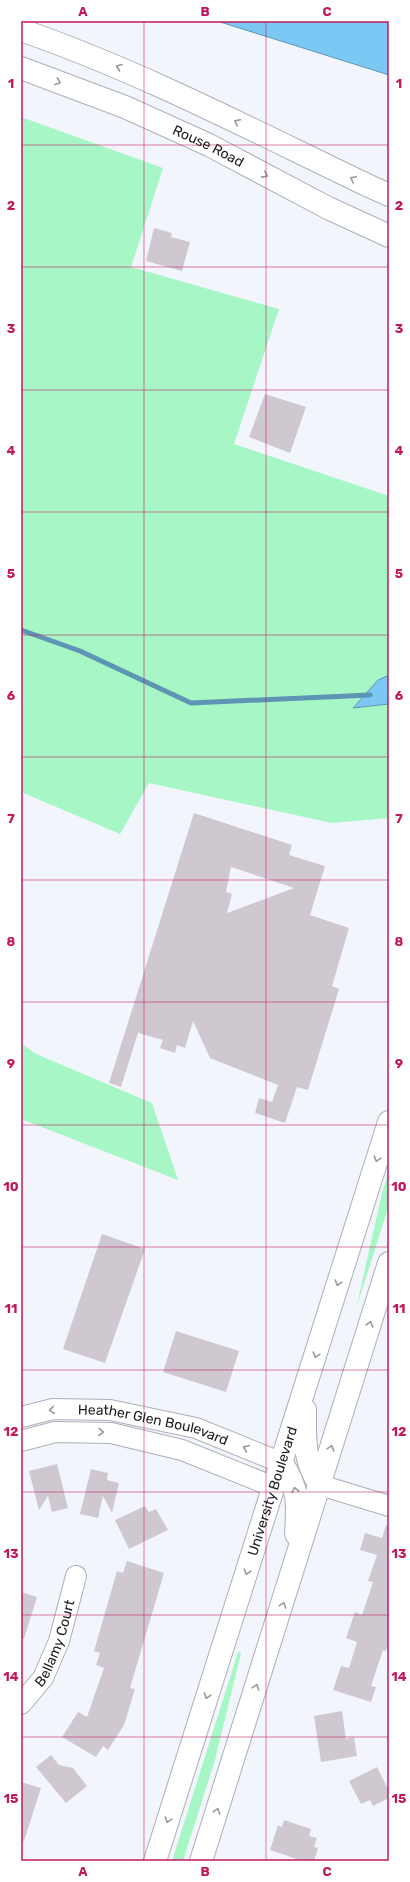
<svg xmlns="http://www.w3.org/2000/svg" width="410" height="1882" viewBox="0 0 410 1882" font-family="Rubik,sans-serif">
<style>
.green{fill:#a7f6c5}
.water{fill:#7bc8f4;stroke:#5e95b5}
.lines{fill:none;stroke-linecap:round;stroke-linejoin:round}
.stream{stroke:#5e95b5;stroke-width:5}
.building{fill:#cfc8d1;fill-rule:evenodd}
.minor-casing{stroke:#acafb9;stroke-width:22}
.tertiary-casing{stroke:#acafb9;stroke-width:24}
.primary-casing{stroke:#acafb9;stroke-width:24}
.minor{stroke:#fff;stroke-width:20}
.tertiary{stroke:#fff;stroke-width:22}
.primary{stroke:#fff;stroke-width:22}
.oneway{stroke:#99999b}
.grid{fill:none;stroke:#c2185b;stroke-width:1;stroke-opacity:0.55}
.labels{text-anchor:middle;stroke-width:4;stroke-linejoin:round;paint-order:stroke}
.street-label{font-size:14px;fill:#1c1d21;stroke:#fff}
.neatline{fill:none;stroke:#c2185b;stroke-width:1.5}
.grid-label{font-size:13px;text-anchor:middle;font-weight:bold;fill:#c2185b}
</style>
<rect width="100%" height="100%" fill="#f3f5fd"/>
<path class="green" d="M21,117L163,168L131,267L279,309L234,444L389,496V675L378,680L353,708L389,704V818L332,823L149,783L120,834L21,792Z
M21,1043L36,1054L152,1103L178,1180L21,1119Z
M389,1170V1205L356,1309L382,1193Z
M238,1652L241,1653L215,1760L183,1861H172Z"/>
<path class="water" d="M217,21H389V75Z
M389,675V704L353,708L378,680Z"/>
<g class="lines">
<path class="stream" d="M21,630L80,651L191,703L370,695"/>
</g>
<path class="building" d="M154,228L172,233L171,237L190,242L182,271L146,261Z
M265,394L306,407L290,453L249,437Z
M194,813L292,845L289,855L325,866L310,915L349,928L332,986L339,989L308,1090L297,1087L285,1123L255,1113L259,1098L272,1102L278,1085L210,1058L193,1021L185,1048L177,1045L175,1053L160,1048L163,1040L138,1033L121,1087L109,1083ZM231,867L294,888L227,913L232,894L226,892Z
M102,1234L145,1249L105,1363L63,1349Z
M176,1331L239,1351L226,1392L163,1372Z
M57,1464L68,1508L52,1512L48,1496L39,1510L29,1471Z
M91,1469L108,1473L107,1480L119,1483L112,1513L103,1496L98,1518L80,1514Z
M145,1506L149,1512L156,1509L168,1530L129,1549L115,1520Z
M386,1525L389,1526V1642L386,1651L383,1650L371,1686L376,1687L371,1702L333,1690L341,1666L349,1668L357,1642L346,1638L355,1612L362,1615L373,1582L368,1581L377,1555L360,1550L365,1533L382,1538Z
M127,1561L164,1573L130,1688L135,1689L124,1725L108,1750L103,1746L96,1757L62,1737L78,1712L87,1717L104,1668L96,1665L100,1653L94,1651L117,1571L123,1573Z
M21,1592L37,1597L24,1639H21Z
M342,1711L346,1739L354,1737L357,1756L321,1762L314,1716Z
M51,1755L59,1765L73,1768L87,1786L66,1803L36,1767Z
M377,1767L389,1791V1798L373,1806L370,1800L361,1804L349,1781Z
M21,1782L41,1788L24,1841L21,1840Z
M284,1820L311,1829L309,1836L317,1838L314,1847L318,1848L314,1861H303L270,1850L278,1825L282,1827Z"/>
<g class="lines">
<defs>
<g id="minor">
<path id="s1" d="M21,1417L53,1409L110,1410L196,1428L282,1463"/>
<path d="M21,1441L55,1432L111,1433L182,1450L274,1487"/>
<path d="M320,1485L389,1506"/>
<path id="s2" d="M21,1704L43,1678L59,1641L76,1576"/>
</g>
<g id="tertiary">
<path d="M21,30C142,72 254,131 369,186L389,195"/>
<path id="s3" d="M21,68L125,107L209,145L328,208L389,236"/>
</g>
<g id="primary">
<path d="M305,1410C305,1438 303,1460 320,1485"/>
<path d="M282,1463C299,1490 298,1502 296,1534"/>
<path id="s4" d="M155,1861L389,1122"/>
<path d="M201,1861L389,1263"/>
</g>
</defs>
<use href="#minor" class="minor-casing"/>
<use href="#tertiary" class="tertiary-casing"/>
<use href="#primary" class="primary-casing"/>
<use href="#minor" class="minor"/>
<use href="#tertiary" class="tertiary"/>
<use href="#primary" class="primary"/>
</g>
<defs><path id="oneway-chevron" d="M-2-3.5L2.5 0L-2 3.5" fill="none" stroke-width="1.6" stroke-linecap="round" stroke-linejoin="round"/></defs>
<g class="oneway">
<use href="#oneway-chevron" transform="translate(119 67) rotate(-158)"/>
<use href="#oneway-chevron" transform="translate(58 82) rotate(20)"/>
<use href="#oneway-chevron" transform="translate(237 122) rotate(-154)"/>
<use href="#oneway-chevron" transform="translate(265 175) rotate(28)"/>
<use href="#oneway-chevron" transform="translate(353 179) rotate(-154)"/>
<use href="#oneway-chevron" transform="translate(377 1159) rotate(107)"/>
<use href="#oneway-chevron" transform="translate(338 1283) rotate(107)"/>
<use href="#oneway-chevron" transform="translate(370 1324) rotate(-73)"/>
<use href="#oneway-chevron" transform="translate(316 1355) rotate(107)"/>
<use href="#oneway-chevron" transform="translate(52 1410) rotate(172)"/>
<use href="#oneway-chevron" transform="translate(101 1432) rotate(1)"/>
<use href="#oneway-chevron" transform="translate(246 1448) rotate(-158)"/>
<use href="#oneway-chevron" transform="translate(331 1448) rotate(-73)"/>
<use href="#oneway-chevron" transform="translate(295 1490) rotate(-102)"/>
<use href="#oneway-chevron" transform="translate(247 1572) rotate(108)"/>
<use href="#oneway-chevron" transform="translate(283 1605) rotate(-72)"/>
<use href="#oneway-chevron" transform="translate(256 1687) rotate(-72)"/>
<use href="#oneway-chevron" transform="translate(207 1696) rotate(108)"/>
<use href="#oneway-chevron" transform="translate(217 1811) rotate(-72)"/>
<use href="#oneway-chevron" transform="translate(168 1820) rotate(108)"/>
</g>
<path class="grid" d="M144,21V1861M266,21V1861M21,145H389M21,267H389M21,390H389M21,512H389M21,635H389M21,757H389M21,880H389M21,1002H389M21,1125H389M21,1247H389M21,1370H389M21,1492H389M21,1615H389M21,1737H389"/>
<g class="labels">
<g class="street-label">
<text dy="5" stroke="none"><textPath href="#s3" startOffset="203">Rouse Road</textPath></text>
<text dy="5" stroke="none"><textPath href="#s1" startOffset="135">Heather Glen Boulevard</textPath></text>
<text dy="5" stroke="none"><textPath href="#s4" startOffset="388">University Boulevard</textPath></text>
<text dy="5" stroke="none"><textPath href="#s2" startOffset="71">Bellamy Court</textPath></text>
</g>
</g>
<rect width="410" height="1882" fill="none" stroke="#ffffff" stroke-width="44"/>
<rect x="22" y="22" width="366" height="1838" class="neatline"/>
<g class="grid-label">
<text x="83" y="16">A</text>
<text x="205" y="16">B</text>
<text x="327" y="16">C</text>
<text x="11" y="88">1</text>
<text x="399" y="88">1</text>
<text x="11" y="210">2</text>
<text x="399" y="210">2</text>
<text x="11" y="333">3</text>
<text x="399" y="333">3</text>
<text x="11" y="455">4</text>
<text x="399" y="455">4</text>
<text x="11" y="578">5</text>
<text x="399" y="578">5</text>
<text x="11" y="700">6</text>
<text x="399" y="700">6</text>
<text x="11" y="823">7</text>
<text x="399" y="823">7</text>
<text x="11" y="946">8</text>
<text x="399" y="946">8</text>
<text x="11" y="1068">9</text>
<text x="399" y="1068">9</text>
<text x="11" y="1191">10</text>
<text x="399" y="1191">10</text>
<text x="11" y="1313">11</text>
<text x="399" y="1313">11</text>
<text x="11" y="1436">12</text>
<text x="399" y="1436">12</text>
<text x="11" y="1558">13</text>
<text x="399" y="1558">13</text>
<text x="11" y="1681">14</text>
<text x="399" y="1681">14</text>
<text x="11" y="1803">15</text>
<text x="399" y="1803">15</text>
<text x="83" y="1876">A</text>
<text x="205" y="1876">B</text>
<text x="327" y="1876">C</text>
</g>
</svg>
